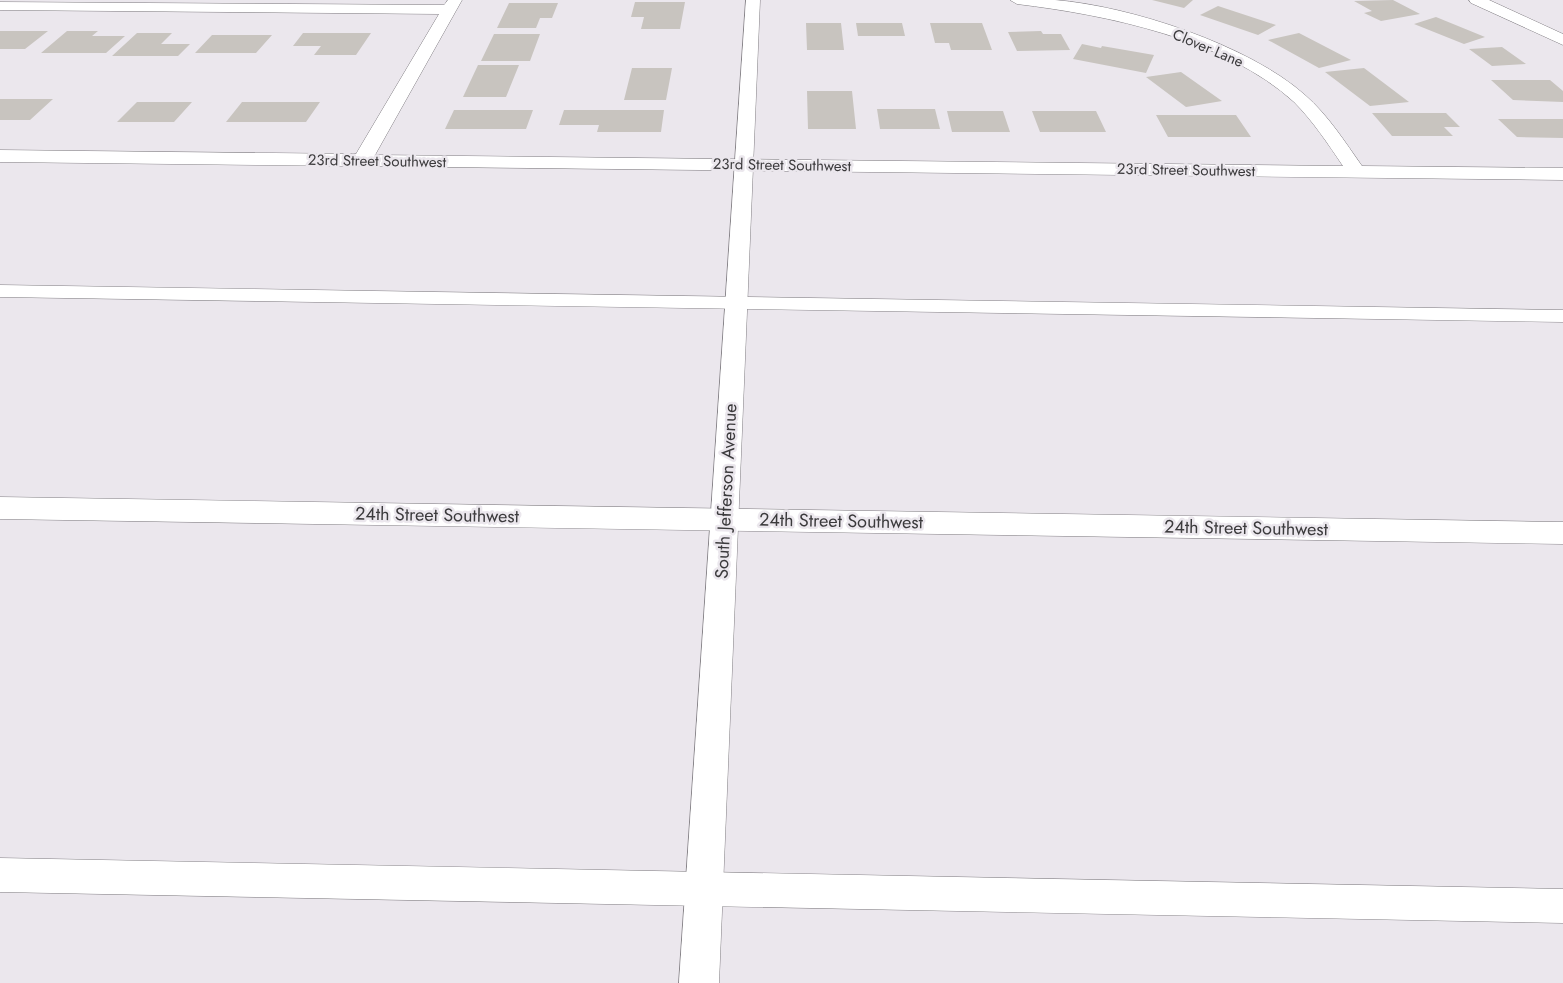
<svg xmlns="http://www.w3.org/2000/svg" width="1563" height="983" viewBox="0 0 1563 983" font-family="Jost,sans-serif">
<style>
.building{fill:#c8c4bf}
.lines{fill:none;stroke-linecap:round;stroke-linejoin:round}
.lane-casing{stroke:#807d82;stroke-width:1}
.street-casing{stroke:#807d82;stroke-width:1}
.secondary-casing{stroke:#807d82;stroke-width:1}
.lane{fill:#fff;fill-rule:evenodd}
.street{fill:#fff;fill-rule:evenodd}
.secondary{fill:#fff;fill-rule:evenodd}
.labels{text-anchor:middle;stroke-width:5;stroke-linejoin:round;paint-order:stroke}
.far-street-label{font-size:15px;fill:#3b3a3c;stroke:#ebe7ed}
.street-label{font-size:18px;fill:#3b3a3c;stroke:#ebe7ed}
</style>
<rect width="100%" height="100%" fill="#ebe7ed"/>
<path class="building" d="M1152,0H1193L1184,8Z
M1393,0L1420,14L1381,21L1364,13L1372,11L1354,1Z
M635,2H685L680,29H641L644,17H631Z
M509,3H558L552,18H540L536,28H497Z
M1218,6L1276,25L1258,35L1200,15Z
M1436,17L1485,37L1464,44L1414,24Z
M806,23H841L844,50H807Z
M856,23H902L905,36H858Z
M930,23H982L992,50H951L949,43H935Z
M0,31H48L25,49H0Z
M67,31H98L92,36H125L106,53H41Z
M1041,31L1043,34H1061L1070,50L1017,51L1008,32Z
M137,33H172L161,44H190L178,56H112Z
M303,33H371L356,55H314L321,46H293Z
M1299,33L1351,60L1319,68L1268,40Z
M494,34H540L530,61H481Z
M212,35H272L256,53H195Z
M1082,44L1101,48L1102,46L1154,55L1146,73L1073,59Z
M1502,47L1526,64L1492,66L1469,49Z
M478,65H519L506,97H463Z
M632,68H672L666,100H624Z
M1364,68L1409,102L1370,106L1325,72Z
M1181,72L1222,101L1186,107L1146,77Z
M1491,80H1550L1563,91V102L1513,100Z
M807,91H852L856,129H808Z
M0,99H53L30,120H0Z
M137,102H192L174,122H117Z
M242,102H320L306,122H226Z
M877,109H935L940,129H880Z
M454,110H533L526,129H445Z
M564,110H664L661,132H597L599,125H559Z
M947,111H1003L1010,132H952Z
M1032,111H1096L1106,132H1040Z
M1372,113H1446L1460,127H1444L1453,136H1392Z
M1156,115H1236L1251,137H1168Z
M1498,119H1563V138L1517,137Z"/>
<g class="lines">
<defs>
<path id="lane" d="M0,285L1563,310V322L0,297Z
M0,858L1563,889V923L0,892Z"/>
<path id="street" d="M448,0H462L375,155L1343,166C1328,144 1313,121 1294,102C1225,39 1108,15 1017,4L1010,0C1025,0 1040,0 1055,0C1130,6 1249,45 1305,95C1328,115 1345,142 1362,166L1563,168V180L0,162V150L356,154L439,14L0,10V2L444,5Z
M1469,0H1489L1563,34V45L1471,3Z
M0,497L1563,522V544L0,519Z"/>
<path id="secondary" d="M746,0H760L719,983H679Z"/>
</defs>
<use href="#lane" class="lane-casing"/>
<use href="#street" class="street-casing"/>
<use href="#secondary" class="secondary-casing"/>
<use href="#lane" class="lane"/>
<use href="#street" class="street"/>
<use href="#secondary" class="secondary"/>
</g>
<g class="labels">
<g class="far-street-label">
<text transform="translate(1208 48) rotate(23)" y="5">Clover Lane</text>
<text transform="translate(377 161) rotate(1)" y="5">23rd Street Southwest</text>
<text transform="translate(782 165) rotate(1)" y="5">23rd Street Southwest</text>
<text transform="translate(1186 170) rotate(1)" y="5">23rd Street Southwest</text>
</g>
<g class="street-label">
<text transform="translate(726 491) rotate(-87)" y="6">South Jefferson Avenue</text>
<text transform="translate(437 515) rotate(1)" y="6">24th Street Southwest</text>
<text transform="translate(841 521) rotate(1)" y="6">24th Street Southwest</text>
<text transform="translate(1246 528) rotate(1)" y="6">24th Street Southwest</text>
</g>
</g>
</svg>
